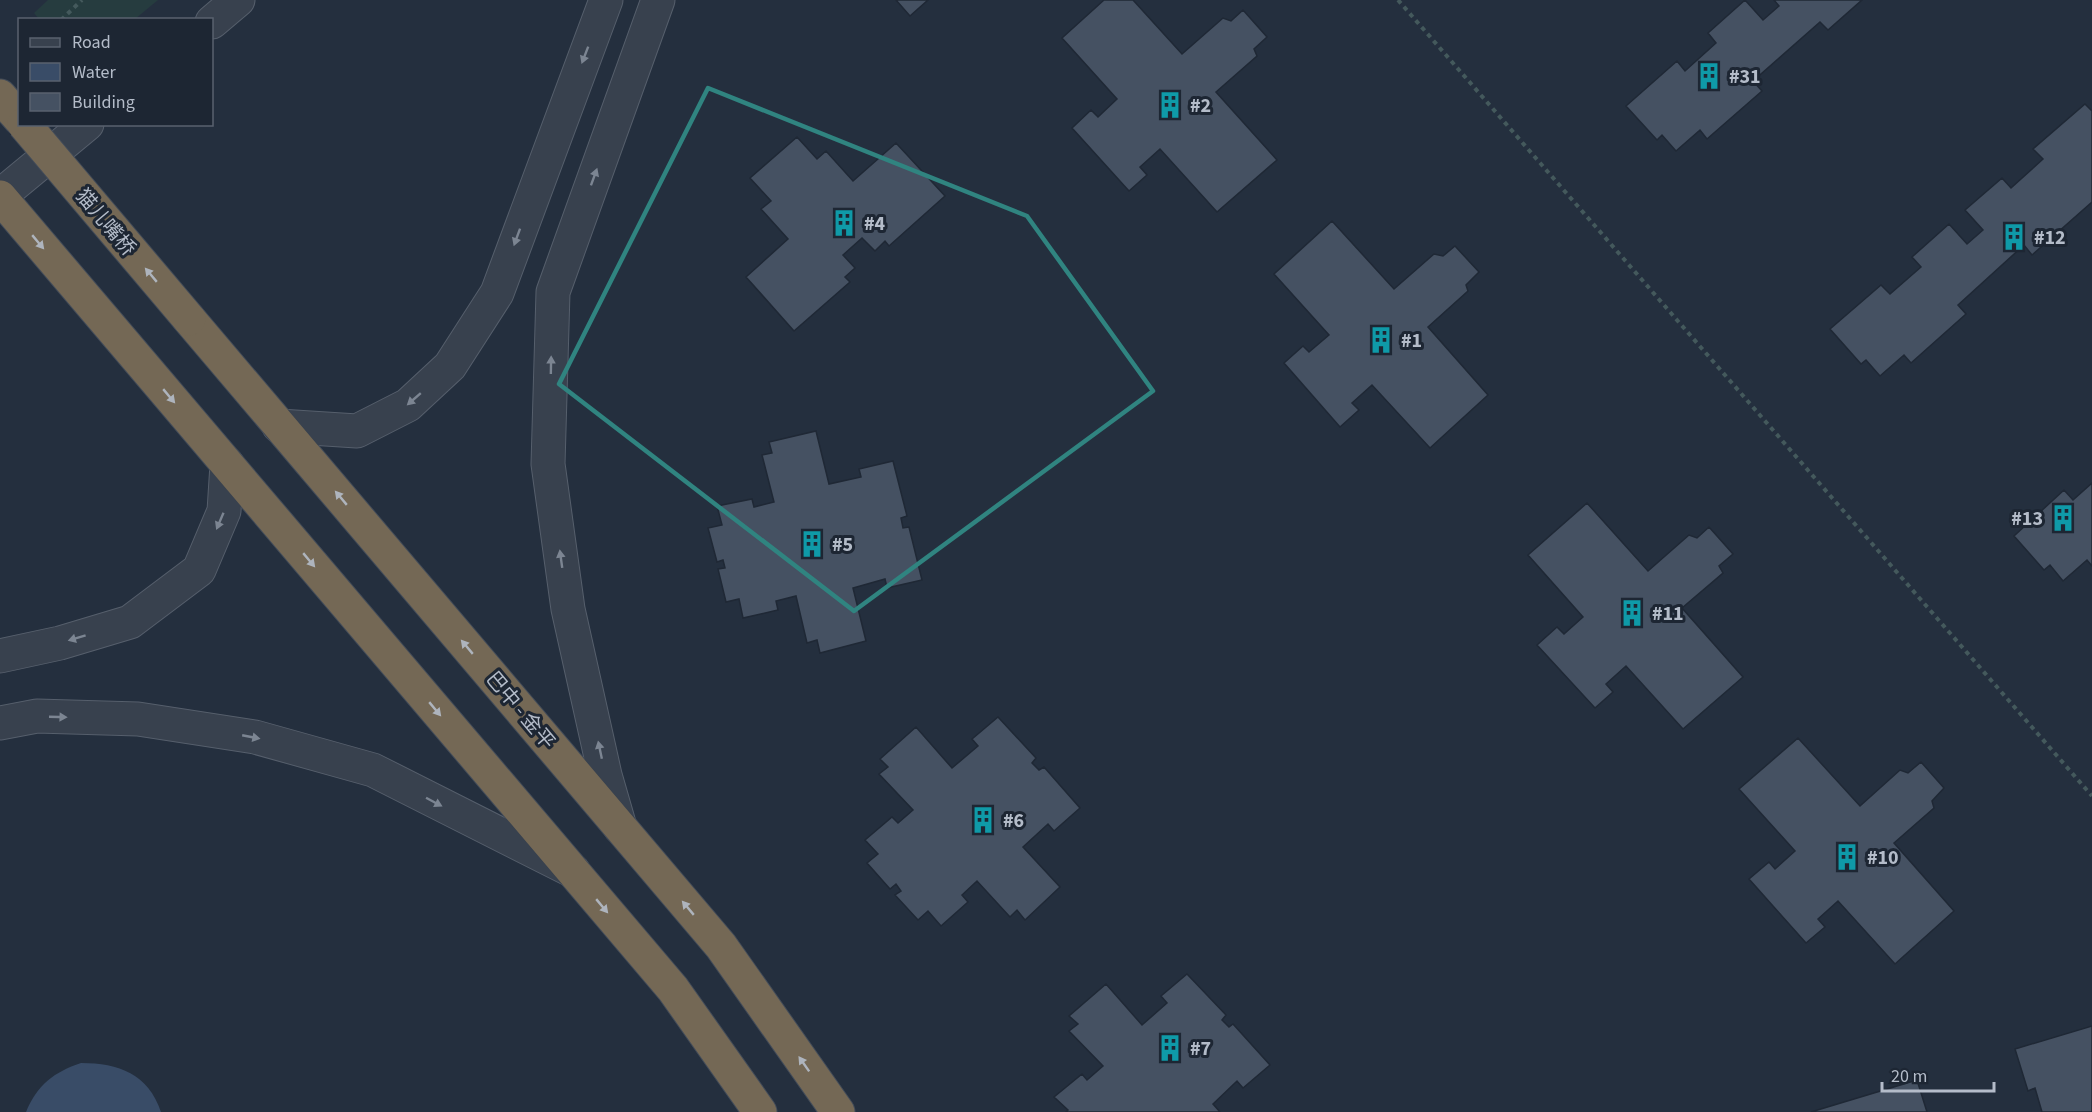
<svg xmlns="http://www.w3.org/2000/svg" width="2092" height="1112" viewBox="0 0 2092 1112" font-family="'Source Sans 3','Noto Sans SC',sans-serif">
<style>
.green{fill:#263c3f}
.water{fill:#394c67}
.building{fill:#455162;stroke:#1f2835;stroke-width:1.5}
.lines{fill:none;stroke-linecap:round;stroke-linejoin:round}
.minor-casing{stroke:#565f6c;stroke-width:35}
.highway-casing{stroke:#434c59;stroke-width:35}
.path{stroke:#44595c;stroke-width:4;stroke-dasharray:4.5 4.5;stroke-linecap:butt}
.minor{stroke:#38414e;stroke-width:33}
.highway{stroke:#746855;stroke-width:33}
.highway-bridge-casing{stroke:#434c59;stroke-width:35;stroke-linecap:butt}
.highway-bridge{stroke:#746855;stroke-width:33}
.oneway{fill:#7c8592}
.oneway2{fill:#aeb4bd}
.marked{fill:none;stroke:#308480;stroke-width:4.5;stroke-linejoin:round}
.labels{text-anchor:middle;stroke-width:6;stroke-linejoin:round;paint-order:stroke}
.poi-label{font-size:20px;font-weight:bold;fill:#b4bcc9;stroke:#1d2633;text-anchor:start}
.street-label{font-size:20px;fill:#b4bcc9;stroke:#1d2633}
</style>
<rect width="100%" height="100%" fill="#242f3e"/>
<path class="green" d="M48,0H158L135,19H39L34,13Z"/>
<path class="water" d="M81,1063C119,1063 148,1074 161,1112H26C37,1085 54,1072 81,1063Z"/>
<path class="building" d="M896,0H928L910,16Z
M1104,0H1133L1182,54L1223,18L1231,21L1243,10L1267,37L1254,49L1257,56L1216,92L1277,160L1217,212L1160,149L1140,167L1147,175L1129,191L1072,128L1091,110L1098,117L1117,99L1062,38Z
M1745,0L1763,20L1779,6L1774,0H1862L1828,30L1820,22L1753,81L1762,91L1707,139L1700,130L1676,151L1662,135L1657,140L1626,106L1677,61L1685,71L1716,43L1708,33Z
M2085,104L2092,111V202L2032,255L2024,245L1958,305L1966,314L1911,363L1904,355L1880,376L1866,360L1861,364L1830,329L1881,285L1890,294L1921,267L1912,257L1949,224L1967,244L1983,230L1965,210L2002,178L2011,188L2043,159L2033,149Z
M797,137L817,159L826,151L853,181L896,143L945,196L889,246L885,241L875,251L862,238L843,255L855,268L845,277L850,282L794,331L746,277L788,239L761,209L771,201L750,178Z
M1332,221L1394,289L1434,254L1443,256L1455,246L1479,272L1466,285L1468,291L1428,327L1488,395L1430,448L1372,385L1352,403L1359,410L1340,427L1284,363L1303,346L1309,352L1329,335L1274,274Z
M816,431L829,484L861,477L859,469L893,461L907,516L901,518L903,528L909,527L922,580L887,588L885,579L853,588L866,641L820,653L817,640L807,643L796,596L776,601L778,610L743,618L739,599L726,602L718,569L725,568L723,560L717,562L708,528L722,525L717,506L752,499L754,507L774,502L762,455L772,453L769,442Z
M2092,483V566L2087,560L2063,581L2050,565L2044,570L2014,536L2064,490L2073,500Z
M1587,503L1648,571L1689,535L1697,538L1709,527L1733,554L1719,566L1723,573L1682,608L1743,677L1683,729L1626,666L1606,684L1613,692L1595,708L1537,645L1557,627L1564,634L1583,617L1528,555Z
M998,717L1036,758L1032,763L1039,770L1044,767L1080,808L1054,831L1048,824L1023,847L1060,887L1025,920L1017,910L1010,917L977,881L962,895L968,902L941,926L928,911L918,920L895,895L901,891L896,884L890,889L867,863L878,854L865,840L892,817L898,823L913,810L879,774L888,767L880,759L916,727L952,768L978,746L972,739Z
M1798,738L1860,806L1900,770L1908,773L1921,762L1944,788L1932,801L1934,808L1894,843L1954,911L1895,964L1838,901L1818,919L1825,927L1806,943L1749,879L1769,862L1775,869L1795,851L1739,789Z
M1187,974L1226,1015L1222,1020L1229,1027L1233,1024L1270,1065L1243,1088L1237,1081L1213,1104L1220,1112H1066L1068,1110L1054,1097L1082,1074L1087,1080L1103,1066L1069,1031L1078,1024L1069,1016L1106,984L1142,1025L1167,1003L1161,996Z
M2092,1026V1112H2042L2035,1088L2028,1091L2015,1049Z
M1917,1080L1927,1112H1811Z"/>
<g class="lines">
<defs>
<path id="minor" d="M212,22L238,0
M0,196L87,124
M279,426L357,431L408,405L450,366L497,293L606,0
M0,656L60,643L130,622L199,570L224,511L227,464
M0,723L37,716L138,719L255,737L373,770L573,871
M620,827L605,775L568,609L548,464L553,292L658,0"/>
<path id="highway" d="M0,96L20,119
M0,197L673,989L760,1112
M189,319L721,946L838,1112"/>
</defs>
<use href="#minor" class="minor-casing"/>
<use href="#highway" class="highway-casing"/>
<path class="path" d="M1398,0L2092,796
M61,20L82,0"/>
<use href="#minor" class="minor"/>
<use href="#highway" class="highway"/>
<defs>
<path id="highway-bridge" d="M24,124L189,319"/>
</defs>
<use href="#highway-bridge" class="highway-bridge-casing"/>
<use href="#highway-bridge" class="highway-bridge"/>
</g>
<defs><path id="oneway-solid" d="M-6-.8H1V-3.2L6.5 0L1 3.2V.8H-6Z" transform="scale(1.5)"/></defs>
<g class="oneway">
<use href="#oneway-solid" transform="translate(585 55) rotate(111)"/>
<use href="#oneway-solid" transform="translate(594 177) rotate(-70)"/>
<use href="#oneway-solid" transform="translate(517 237) rotate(110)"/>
<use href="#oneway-solid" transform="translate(551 365) rotate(-89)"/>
<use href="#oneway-solid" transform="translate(414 399) rotate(139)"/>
<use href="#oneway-solid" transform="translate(220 521) rotate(113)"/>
<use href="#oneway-solid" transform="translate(561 559) rotate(-98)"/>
<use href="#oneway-solid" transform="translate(77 638) rotate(163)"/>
<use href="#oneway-solid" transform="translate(58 717) rotate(2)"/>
<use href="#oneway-solid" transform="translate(251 737) rotate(11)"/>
<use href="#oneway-solid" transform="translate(600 750) rotate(-102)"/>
<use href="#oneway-solid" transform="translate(434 802) rotate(28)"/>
</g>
<g class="oneway2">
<use href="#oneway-solid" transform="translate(38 242) rotate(50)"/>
<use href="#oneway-solid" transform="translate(151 275) rotate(-130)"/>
<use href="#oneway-solid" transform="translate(169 396) rotate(50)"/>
<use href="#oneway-solid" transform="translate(341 498) rotate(-130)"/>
<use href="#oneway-solid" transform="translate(309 560) rotate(50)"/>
<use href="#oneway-solid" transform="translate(467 647) rotate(-130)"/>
<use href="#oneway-solid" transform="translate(435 709) rotate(50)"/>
<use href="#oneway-solid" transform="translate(602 906) rotate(50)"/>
<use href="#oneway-solid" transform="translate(688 908) rotate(-130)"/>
<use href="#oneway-solid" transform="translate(804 1064) rotate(-125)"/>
</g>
<path class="marked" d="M708,88L1027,216L1153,391L854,611L559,384Z"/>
<defs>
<symbol id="building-bare" viewBox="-9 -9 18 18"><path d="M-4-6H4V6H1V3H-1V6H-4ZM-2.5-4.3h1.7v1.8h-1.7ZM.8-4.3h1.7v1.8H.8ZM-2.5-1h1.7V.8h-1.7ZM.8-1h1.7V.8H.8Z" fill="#0f9aa8" stroke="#1d2633" stroke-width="2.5" paint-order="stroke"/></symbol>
</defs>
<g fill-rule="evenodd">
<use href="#building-bare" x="1690" y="57" width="38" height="38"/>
<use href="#building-bare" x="1151" y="86" width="38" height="38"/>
<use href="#building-bare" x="825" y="204" width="38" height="38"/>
<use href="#building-bare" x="1995" y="218" width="38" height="38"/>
<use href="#building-bare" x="1362" y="321" width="38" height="38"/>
<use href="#building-bare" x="2044" y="499" width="38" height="38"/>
<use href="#building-bare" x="793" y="525" width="38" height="38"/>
<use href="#building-bare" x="1613" y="594" width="38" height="38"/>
<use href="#building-bare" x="964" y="801" width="38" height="38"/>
<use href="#building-bare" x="1828" y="838" width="38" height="38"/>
<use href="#building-bare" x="1151" y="1029" width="38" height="38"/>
</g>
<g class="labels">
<g class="poi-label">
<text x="1729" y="83">#31</text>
<text x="1190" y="112">#2</text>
<text x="864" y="230">#4</text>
<text x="2034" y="244">#12</text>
<text x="1401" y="347">#1</text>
<text x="2043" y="525" text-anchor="end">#13</text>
<text x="832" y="551">#5</text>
<text x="1652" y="620">#11</text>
<text x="1003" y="827">#6</text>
<text x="1867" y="864">#10</text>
<text x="1190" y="1055">#7</text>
</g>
<g class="street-label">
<text transform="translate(106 222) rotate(50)" y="7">猫儿嘴桥</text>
<text transform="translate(521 710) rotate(50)" y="7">巴中 - 金平</text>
</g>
</g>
<rect x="18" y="18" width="195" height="108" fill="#1d2633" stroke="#59626f" stroke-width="1.5"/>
<rect x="30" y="38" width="30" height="9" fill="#38414e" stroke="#59626f" stroke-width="1.5"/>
<text x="72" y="48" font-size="18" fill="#b4bcc9">Road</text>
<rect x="30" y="63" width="30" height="18" fill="#394c67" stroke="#59626f" stroke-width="1.5"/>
<text x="72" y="78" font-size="18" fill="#b4bcc9">Water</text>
<rect x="30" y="93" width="30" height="18" fill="#455162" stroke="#59626f" stroke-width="1.5"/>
<text x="72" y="108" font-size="18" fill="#b4bcc9">Building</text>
<path d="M1882 1082v9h112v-9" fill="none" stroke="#b4bcc9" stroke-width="3"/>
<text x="1891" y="1082" font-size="18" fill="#b4bcc9" stroke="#1d2633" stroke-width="4.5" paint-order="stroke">20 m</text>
</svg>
